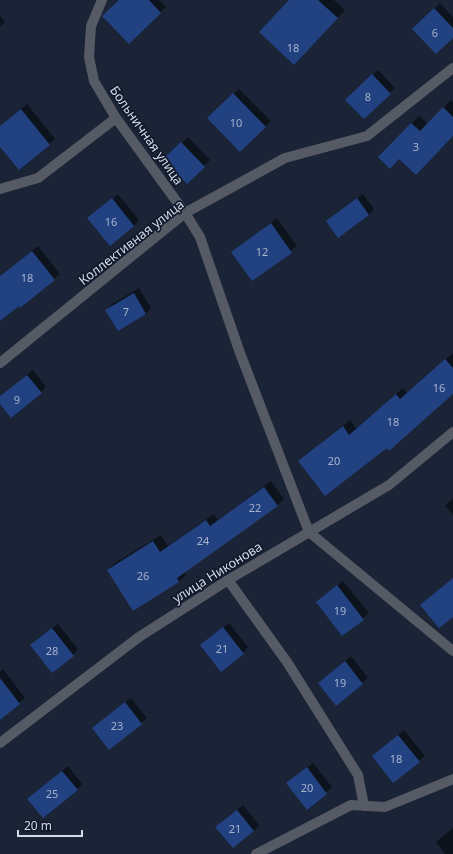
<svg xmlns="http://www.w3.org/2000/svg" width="453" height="854" viewBox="0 0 453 854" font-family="'Noto Sans',sans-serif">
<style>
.shadow{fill:#0007}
.building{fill:#224180}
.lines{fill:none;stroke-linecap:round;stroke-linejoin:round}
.street{stroke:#555a64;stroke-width:10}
.labels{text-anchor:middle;stroke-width:3.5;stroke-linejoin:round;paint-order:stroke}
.number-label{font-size:11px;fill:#a7b3cc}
.street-label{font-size:13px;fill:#d3d9e6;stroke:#111a2c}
</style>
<rect width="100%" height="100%" fill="#1a2436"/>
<path class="shadow" d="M120,0H160L166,7L129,42Z
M290,0H334L345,10L302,56Z
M440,3L453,17V36L414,29Z
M0,16L5,22L0,27Z
M378,70L395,88L364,118L346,100Z
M239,89L271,121L240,151L209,118Z
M451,100L453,102V135L424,166L411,124L419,116L428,124Z
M27,104L55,139L19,169L0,145V126Z
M188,137L210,160L187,182L165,159Z
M118,194L139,220L134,226L94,213Z
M363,194L374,209L369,215L327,221Z
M277,218L297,246L253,279L233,252Z
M38,246L60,274L21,307L19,305L0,320V276Z
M139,288L151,308L146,314L118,330L106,310L112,304Z
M453,353V393L387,446L299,461L350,420L356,429L403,388L407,393Z
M33,370L46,387L41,393L0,403V396L3,394Z
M271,481L284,499L277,506L184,572L186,575L179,582L108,570L115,563L161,535L168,546L214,514L218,520Z
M453,498V515L445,506Z
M343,581L369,613L343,635L322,597Z
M229,623L248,647L243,653L207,640Z
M58,624L78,649L73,655L37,640Z
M351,656L368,678L336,704L319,683Z
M3,669L25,698L0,718V672Z
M131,698L147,718L141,723H99Z
M404,730L425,756L419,761L373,756Z
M313,763L332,787L307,808L293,778Z
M68,766L82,784L77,790L29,799Z
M243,805L259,825L254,831L217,827Z
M453,828V854H445L436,842Z"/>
<path class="building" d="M119,0H149L161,13L129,44L102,16Z
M289,0H318L338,18L294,65L259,32Z
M434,8L453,28V38L436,54L412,29Z
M372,74L391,94L364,119L345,100Z
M233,93L266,127L240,152L207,118Z
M443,107L453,117V136L416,175L399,159L390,169L378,157L411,123L420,131Z
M21,109L50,145L19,170L0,147V126Z
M181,142L205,167L187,184L163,159Z
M112,198L134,226L110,246L87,218Z
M357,198L369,215L338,238L326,221Z
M271,223L292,253L252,281L231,252Z
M32,251L55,280L20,308L19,306L0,321V276Z
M134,293L146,314L118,331L105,310Z
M445,359L453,368V394L389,451L387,448L325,496L298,461L343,426L349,435L396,394L400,399Z
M27,375L42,393L11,418L0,404V396Z
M264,487L278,506L177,578L179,582L133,611L107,570L153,541L160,552L206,520L210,526Z
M453,578V617L439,628L420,605Z
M337,585L364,620L342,636L316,602Z
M223,627L244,654L221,672L200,645Z
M52,628L74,656L52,673L30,645Z
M345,661L363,684L336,706L318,683Z
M0,678L20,704L0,720Z
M125,702L142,724L109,750L92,728Z
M398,735L420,762L393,783L372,756Z
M307,767L327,794L307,810L286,783Z
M62,771L78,790L43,818L27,799Z
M237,810L254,831L233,848L215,827Z"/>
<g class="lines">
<path class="street" d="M102,0L91,26L89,57L94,81L116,118L185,213L200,237L240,353L309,532L453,651
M0,189L38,178L116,118
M0,363L185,213L285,158L367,136L453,68
M228,580L287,662L358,775L364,806
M0,743L139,637L228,580L389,485L453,432
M256,854L351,805L385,807L453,779"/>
</g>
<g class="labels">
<g class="number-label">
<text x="435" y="37">6</text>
<text x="293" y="52">18</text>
<text x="368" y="101">8</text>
<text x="236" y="127">10</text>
<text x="416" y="151">3</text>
<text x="111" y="226">16</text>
<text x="262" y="256">12</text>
<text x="27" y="282">18</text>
<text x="126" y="316">7</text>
<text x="439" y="392">16</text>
<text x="17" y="404">9</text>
<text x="393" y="426">18</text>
<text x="334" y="465">20</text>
<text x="255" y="512">22</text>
<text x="203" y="545">24</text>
<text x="143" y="580">26</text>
<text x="340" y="615">19</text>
<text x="222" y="653">21</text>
<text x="52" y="655">28</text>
<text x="340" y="687">19</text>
<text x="117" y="730">23</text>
<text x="396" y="763">18</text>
<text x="307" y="792">20</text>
<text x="52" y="798">25</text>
<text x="235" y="833">21</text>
</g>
<g class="street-label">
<text transform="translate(147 135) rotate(55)" y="5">Больничная улица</text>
<text transform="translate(131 242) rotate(-38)" y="5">Коллективная улица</text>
<text transform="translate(217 572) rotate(-32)" y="5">улица Никонова</text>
</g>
</g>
<path d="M18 830v6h64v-6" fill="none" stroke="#d3d9e6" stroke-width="2"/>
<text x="24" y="830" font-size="12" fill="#d3d9e6" stroke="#111a2c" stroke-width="3" paint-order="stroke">20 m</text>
</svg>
